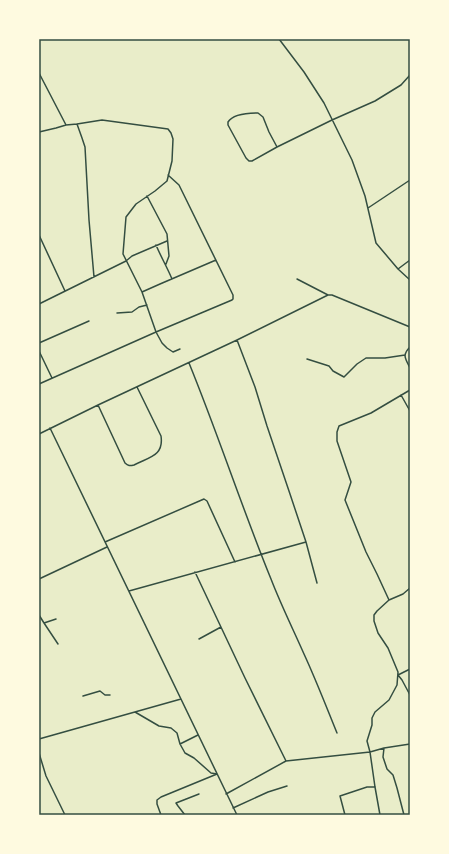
<svg xmlns="http://www.w3.org/2000/svg" width="449" height="854" viewBox="0 0 449 854" font-family="'Public Sans',sans-serif">
<style>
.lines{fill:none;stroke-linecap:round;stroke-linejoin:round}
.minor{stroke:#344e41;stroke-width:1.5}
.neatline{fill:none;stroke:#344e41;stroke-width:1.5}
</style>
<rect width="100%" height="100%" fill="#e9edc9"/>
<g class="lines">
<path class="minor" d="M279,39L304,72L324,103L352,160L365,196L376,243L398,269L410,280
M39,73L66,125
M77,124L82,138L85,147L89,220L94,277
M39,132L56,128L66,125L77,124L102,120L168,129L171,133L173,139L172,161L167,181L155,191L136,204L126,217L123,254L142,292L156,332L162,343L167,348L173,352L180,349
M277,147L269,132L263,117L258,113C250,113 233,114 228,122V125L246,158L249,161H252L277,147L332,120L375,101L401,85L410,75
M147,196L167,234L169,256L166,264
M368,208L410,180
M39,235L65,291
M156,245C161,257 167,267 172,279
M398,269L410,260
M297,279L328,295
M142,292L160,284L216,260
M39,304L126,261L132,256L167,241
M117,313L132,312L139,307L147,305
M237,340L255,387L267,426L290,494L306,542L317,583
M39,343L89,321
M410,347C402,355 405,358 410,368
M39,351L52,378
M307,359L329,366L333,371L344,377L357,364L366,358H385L405,355
M189,363C218,434 242,508 271,579C281,605 293,629 304,654C316,680 326,706 337,733
M39,384L156,332L232,300L233,299V295L179,185L168,175
M401,395L410,411
M98,405L125,463C128,466 130,466 134,465C149,457 164,456 161,436L137,387
M50,428L237,815
M39,434L98,405L237,340L328,295H332L410,327
M105,542L204,499L207,501L235,562
M195,572L245,678L286,761
M39,579L107,547
M129,591L306,542
M389,600L377,574L366,552L345,500L351,482L337,441V432L339,426L371,413L410,390
M39,615L44,623
M56,619L44,623L58,644
M199,639L221,627
M410,669L398,675L402,680L410,695
M83,696L100,691L105,695H110
M135,712L159,726L171,728L177,733L180,744L198,735
M39,739L181,699
M180,744L185,753L194,758L211,773L217,774
M384,748L383,757L387,769L393,775L397,788L404,815
M39,753L46,776L65,815
M226,794L286,761L370,752L384,748L410,744
M233,808L268,792L287,786
M161,815L157,804V800L161,797L217,774
M185,815L178,806L176,803L199,794
M345,815L340,796L367,787H375
M380,815L375,787L370,752L367,741L372,725V718L375,712L389,700L397,685L398,672L388,648L378,633L374,621V615L377,611L389,600L403,594L410,588"/>
</g>
<rect width="449" height="854" fill="none" stroke="#fefae0" stroke-width="80"/>
<rect x="40" y="40" width="369" height="774" class="neatline"/>
</svg>
